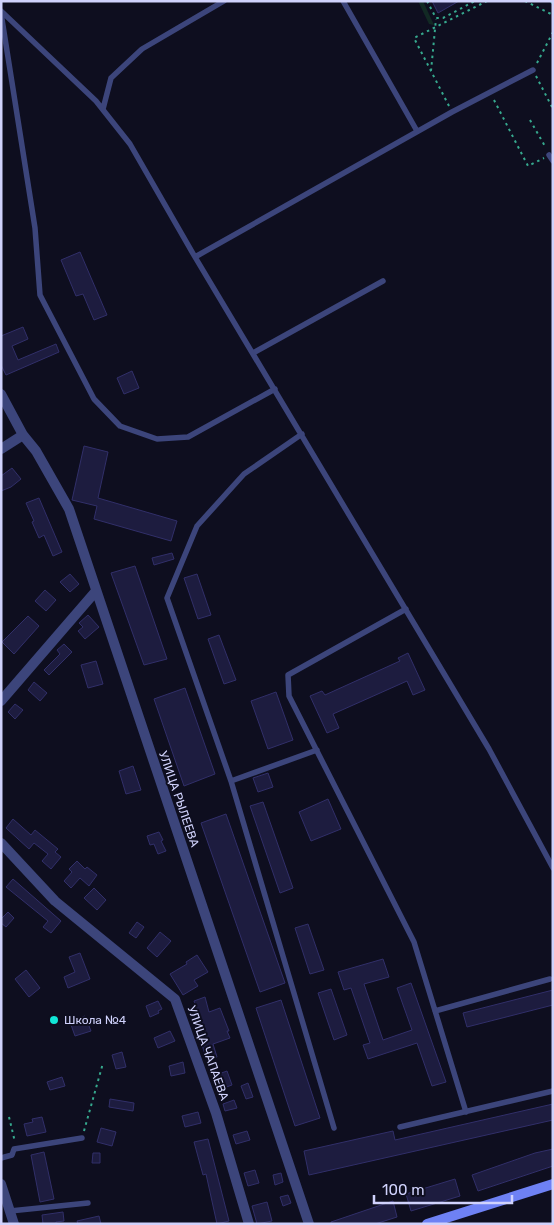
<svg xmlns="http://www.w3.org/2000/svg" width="554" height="1225" viewBox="0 0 554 1225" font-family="Rubik,sans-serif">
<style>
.green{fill:#122924}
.building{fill:#1d1c3f;stroke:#312f69}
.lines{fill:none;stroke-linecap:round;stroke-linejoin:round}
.path{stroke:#36a98e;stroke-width:2;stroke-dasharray:2.5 4;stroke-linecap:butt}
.lane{stroke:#3c457b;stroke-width:5.5}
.street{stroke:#3c457b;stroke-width:10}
.secondary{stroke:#6e81f4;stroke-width:10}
.poi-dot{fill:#11e6d7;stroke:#0e0e1f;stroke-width:2}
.labels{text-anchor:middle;stroke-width:4;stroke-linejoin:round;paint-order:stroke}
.street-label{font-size:12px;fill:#d0d2fc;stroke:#0e0e1f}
.poi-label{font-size:12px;fill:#d0d2fc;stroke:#0e0e1f;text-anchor:start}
</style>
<rect width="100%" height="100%" fill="#0e0e1f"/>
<path class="green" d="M418,1H423L434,25L429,24Z"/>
<path class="building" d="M432,1H459L438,13Z
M80,252L107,315L94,320L83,294L76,296L61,260Z
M23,327L28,339L12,346L18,360L56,344L59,352L6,375L1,365V336Z
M132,371L139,388L124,394L117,378Z
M84,446L108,452L98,498L177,521L171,541L94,519L97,506L72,500Z
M12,468L21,479L11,487L1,491V476Z
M39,498L62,552L53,556L44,535L39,538L32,522L34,521L26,503Z
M172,553L174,559L154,565L152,558Z
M135,566L167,659L144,665L111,573Z
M70,574L79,584L70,592L60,582Z
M197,574L211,615L198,619L184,578Z
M45,590L56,600L46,611L35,601Z
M88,615L99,627L85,639L78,631L83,627L79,623Z
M28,616L39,626L14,654L2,642Z
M219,635L236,680L224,684L208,639Z
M64,644L72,652L49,675L44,670L60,654L57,650Z
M408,653L425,690L413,695L407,681L333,714L339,728L327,733L310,696L322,691L325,695L400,661L398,658Z
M96,661L103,684L88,688L81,665Z
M34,682L47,693L40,701L28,690Z
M185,688L215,774L184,786L154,699Z
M276,692L293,740L268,749L251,701Z
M15,704L23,710L15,719L8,712Z
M133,766L141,790L126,794L119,771Z
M268,773L273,787L258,792L253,778Z
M328,799L341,829L311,841L299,812Z
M263,802L293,888L280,893L250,806Z
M226,814L285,983L260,992L201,823Z
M13,819L31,835L35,830L58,849L55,852L61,857L51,869L42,861L48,854L34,843L29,849L6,828Z
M159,832L163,840L161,841L166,851L158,854L154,844L150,845L147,836Z
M77,861L85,869L87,867L97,875L89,886L80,878L71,888L64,881L72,872L69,869Z
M13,879L61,921L51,933L43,927L48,921L6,887Z
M94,888L106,900L97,910L84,898Z
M8,912L14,918L6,927L1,923V919Z
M137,922L144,927L136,938L129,933Z
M308,924L324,970L310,974L295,928Z
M160,932L171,941L157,957L147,948Z
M80,953L90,979L68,988L64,977L75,972L69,957Z
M197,955L208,972L194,980L198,986L183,995L170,974L187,964L186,962Z
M383,959L389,977L364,984L383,1040L412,1030L397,988L411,983L446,1082L432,1086L417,1043L368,1059L363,1045L370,1043L351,988L344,990L338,972Z
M26,970L40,988L29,997L15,979Z
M331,989L347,1035L334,1040L318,993Z
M553,990V1005L467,1027L463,1013Z
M205,997L209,1012L220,1008L229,1031H227L230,1038L213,1044L217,1057L207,1060L192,1016L199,1014L194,1001Z
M281,1000L320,1118L295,1126L256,1008Z
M158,1001L162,1009L158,1011L159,1013L150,1017L146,1006Z
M85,1016L91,1031L75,1036L70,1022Z
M170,1031L175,1041L158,1048L154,1038Z
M122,1052L126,1067L116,1069L112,1055Z
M183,1062L185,1073L171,1076L169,1066Z
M227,1071L232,1085L218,1090L213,1076Z
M62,1077L65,1086L50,1090L47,1082Z
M248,1083L253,1097L246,1099L241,1086Z
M110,1099L134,1103L133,1111L109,1107Z
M234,1100L237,1108L225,1111L223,1104Z
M553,1104V1120L309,1175L304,1151L393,1131L395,1140Z
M198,1112L201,1123L185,1127L182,1116Z
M42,1117L46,1132L27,1136L24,1124L33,1122L32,1119Z
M101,1128L116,1132L112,1146L97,1142Z
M247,1131L250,1140L236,1144L233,1135Z
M208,1139L229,1221L217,1224L206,1174L203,1175L194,1142Z
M553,1149V1166L478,1191L472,1175L535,1153Z
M44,1152L54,1199L40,1202L31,1155Z
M93,1153H100V1163H92Z
M255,1170L259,1183L248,1186L244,1173Z
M281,1173L283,1182L275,1185L273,1175Z
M455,1179L460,1196L411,1211L406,1194Z
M288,1195L291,1203L283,1206L280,1197Z
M393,1201L397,1217L375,1224H331V1222Z
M267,1202L272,1221L257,1224L252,1206Z
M63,1212L64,1221L56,1222V1224H43L42,1215Z
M99,1216L101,1224H78L77,1221Z"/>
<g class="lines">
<path class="path" d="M427,1L436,18H443L475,1
M525,1L553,15
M551,1L553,5
M537,63L553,32
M431,71L436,19
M536,76L553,109
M494,100L528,166L544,158
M449,106L414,38L487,1
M530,120L546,148
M9,1117L15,1142
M84,1131L103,1063"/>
<path class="lane" d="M343,1L417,131
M1,11L96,101L130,144L195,257L489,749L553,868
M1,13L35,228L40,295L94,399L120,426L157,439L188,437L275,389
M103,109L111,78L142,49L224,1
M549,155L553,161
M195,257L452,112L533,70
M253,353L383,281
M302,434L244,474L197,526L167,598L231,781L334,1128
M406,609L288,675L289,696L414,942L466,1112
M231,781L317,750
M435,1011L550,979
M400,1127L553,1091
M1,1158L12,1155L14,1149L82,1138
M10,1211L88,1203"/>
<path class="street" d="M1,394L23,435L36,451L69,509L309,1224
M1,449L23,435
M1,701L96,591
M1,843L55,901L175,999L216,1113L249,1224
M1,1184L14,1224"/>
<path class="secondary" d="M427,1224L553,1184"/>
</g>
<circle class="poi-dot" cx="54" cy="1020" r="5"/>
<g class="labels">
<g class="street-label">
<text transform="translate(179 799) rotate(71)" y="4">УЛИЦА РЫЛЕЕВА</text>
<text transform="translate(208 1053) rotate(70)" y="4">УЛИЦА ЧАПАЕВА</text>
</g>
<g class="poi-label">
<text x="64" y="1024">Школа №4</text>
</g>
</g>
<rect width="554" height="1225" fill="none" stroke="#d0d2fc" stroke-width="5"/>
<path d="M374 1195v8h138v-8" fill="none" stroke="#d0d2fc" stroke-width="2.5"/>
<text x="382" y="1195" font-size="15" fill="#d0d2fc" stroke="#0e0e1f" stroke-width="4" paint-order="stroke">100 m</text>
</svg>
